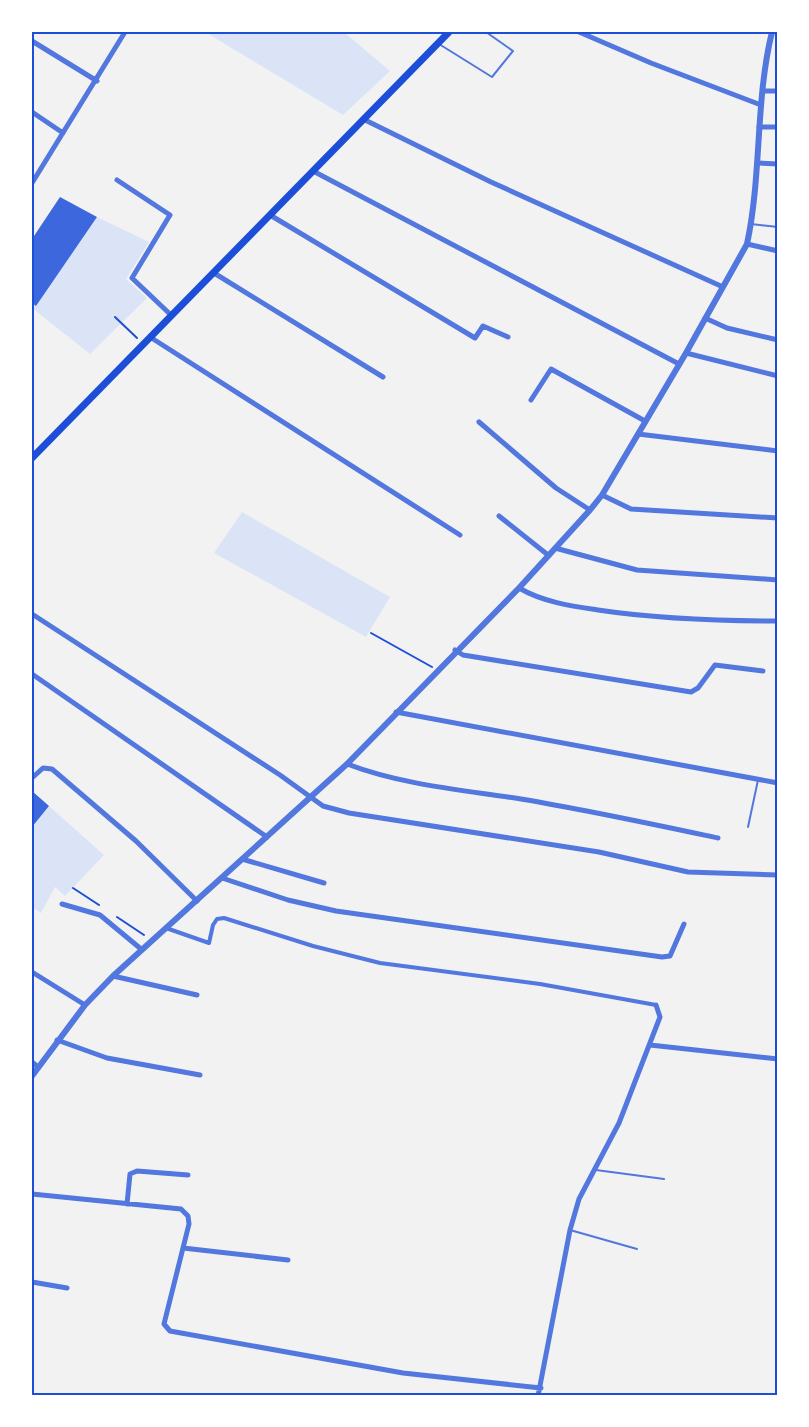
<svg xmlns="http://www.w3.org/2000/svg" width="809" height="1427" viewBox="0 0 809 1427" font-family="Inter,sans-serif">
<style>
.green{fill:#dbe4f7}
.building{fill:#3d67dc}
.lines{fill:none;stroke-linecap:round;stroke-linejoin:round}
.path{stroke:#1d4ed8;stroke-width:2}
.service{stroke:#5277de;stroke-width:2}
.pedestrian{stroke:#5277de;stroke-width:4}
.minor{stroke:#5277de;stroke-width:5}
.tertiary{stroke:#5277de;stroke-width:6}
.secondary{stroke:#1d4ed8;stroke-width:7}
.neatline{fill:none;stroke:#1d4ed8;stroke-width:2}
</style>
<rect width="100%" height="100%" fill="#f2f2f2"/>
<path class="green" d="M205,32H344L390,71L343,115Z
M97,217L149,242L126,279L147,298L90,354L32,308V303L36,305Z
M242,512L390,597L366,637L214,553Z
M49,806L104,855L65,896L55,887L41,913L32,907V827Z"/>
<path class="building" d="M60,197L97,217L36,306L32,303V239Z
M32,791L49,806L32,827Z"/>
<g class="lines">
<path class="path" d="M115,317L137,338
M371,633L432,667
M73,888L99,905
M117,917L144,935"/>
<path class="service" d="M439,44L492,77L513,51L486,32
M751,224L778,227
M748,827L758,780
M596,1170L664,1179
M570,1230L637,1249"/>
<path class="pedestrian" d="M166,928L209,943L213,925L217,919L224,918L313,946L380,963L540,984L656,1005"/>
<path class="minor" d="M579,32L651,63L761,105
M32,41L97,81
M764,91H778
M32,112L63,133
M363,119L491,182L723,287
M759,127H778
M757,163L778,164
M313,171L679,364
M117,180L170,215L132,278L172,316
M32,183L125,32
M270,215L475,338L483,326L508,337
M747,244L778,251
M214,273L383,377
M705,318L727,328L778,340
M150,337L460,535
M686,353L778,376
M531,400L551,369L645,421
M479,422L556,488L590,510
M638,434L778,451
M602,495L631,509L778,518
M499,516L548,555
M555,548L637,570L778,580
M519,588C543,602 571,606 598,610C658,619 717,621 778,621
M32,614L280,775L323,806L349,813L599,852L688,872L778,875
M455,650L463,655L691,692L698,688L715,665L763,671
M32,674L267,837
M396,712L778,783
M347,764C402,785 463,790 521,799C587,810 652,824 718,838
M32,778L43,768L52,769L136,841L197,901
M242,859L324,883
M222,878L288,900L336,911L662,957L670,956L684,924
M62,904L100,915L141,949
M32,972L85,1005
M113,976L197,995
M57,1040L107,1058L200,1075
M650,1045L778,1059
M32,1062L38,1067
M32,1194L181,1209L188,1216L189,1224L164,1324L170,1331L403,1373L541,1388
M127,1204L130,1174L137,1171L188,1175
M183,1248L288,1260
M32,1282L67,1288
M538,1396L570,1230L579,1199L619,1123L660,1017L656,1005"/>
<path class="tertiary" d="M32,1076L85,1005L113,976L347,764L519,588L590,510L602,495L686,353L747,244C762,174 755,101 772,32"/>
<path class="secondary" d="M32,458L449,32"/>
</g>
<rect width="809" height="1427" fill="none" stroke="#ffffff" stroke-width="66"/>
<rect x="33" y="33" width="743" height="1361" class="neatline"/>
</svg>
